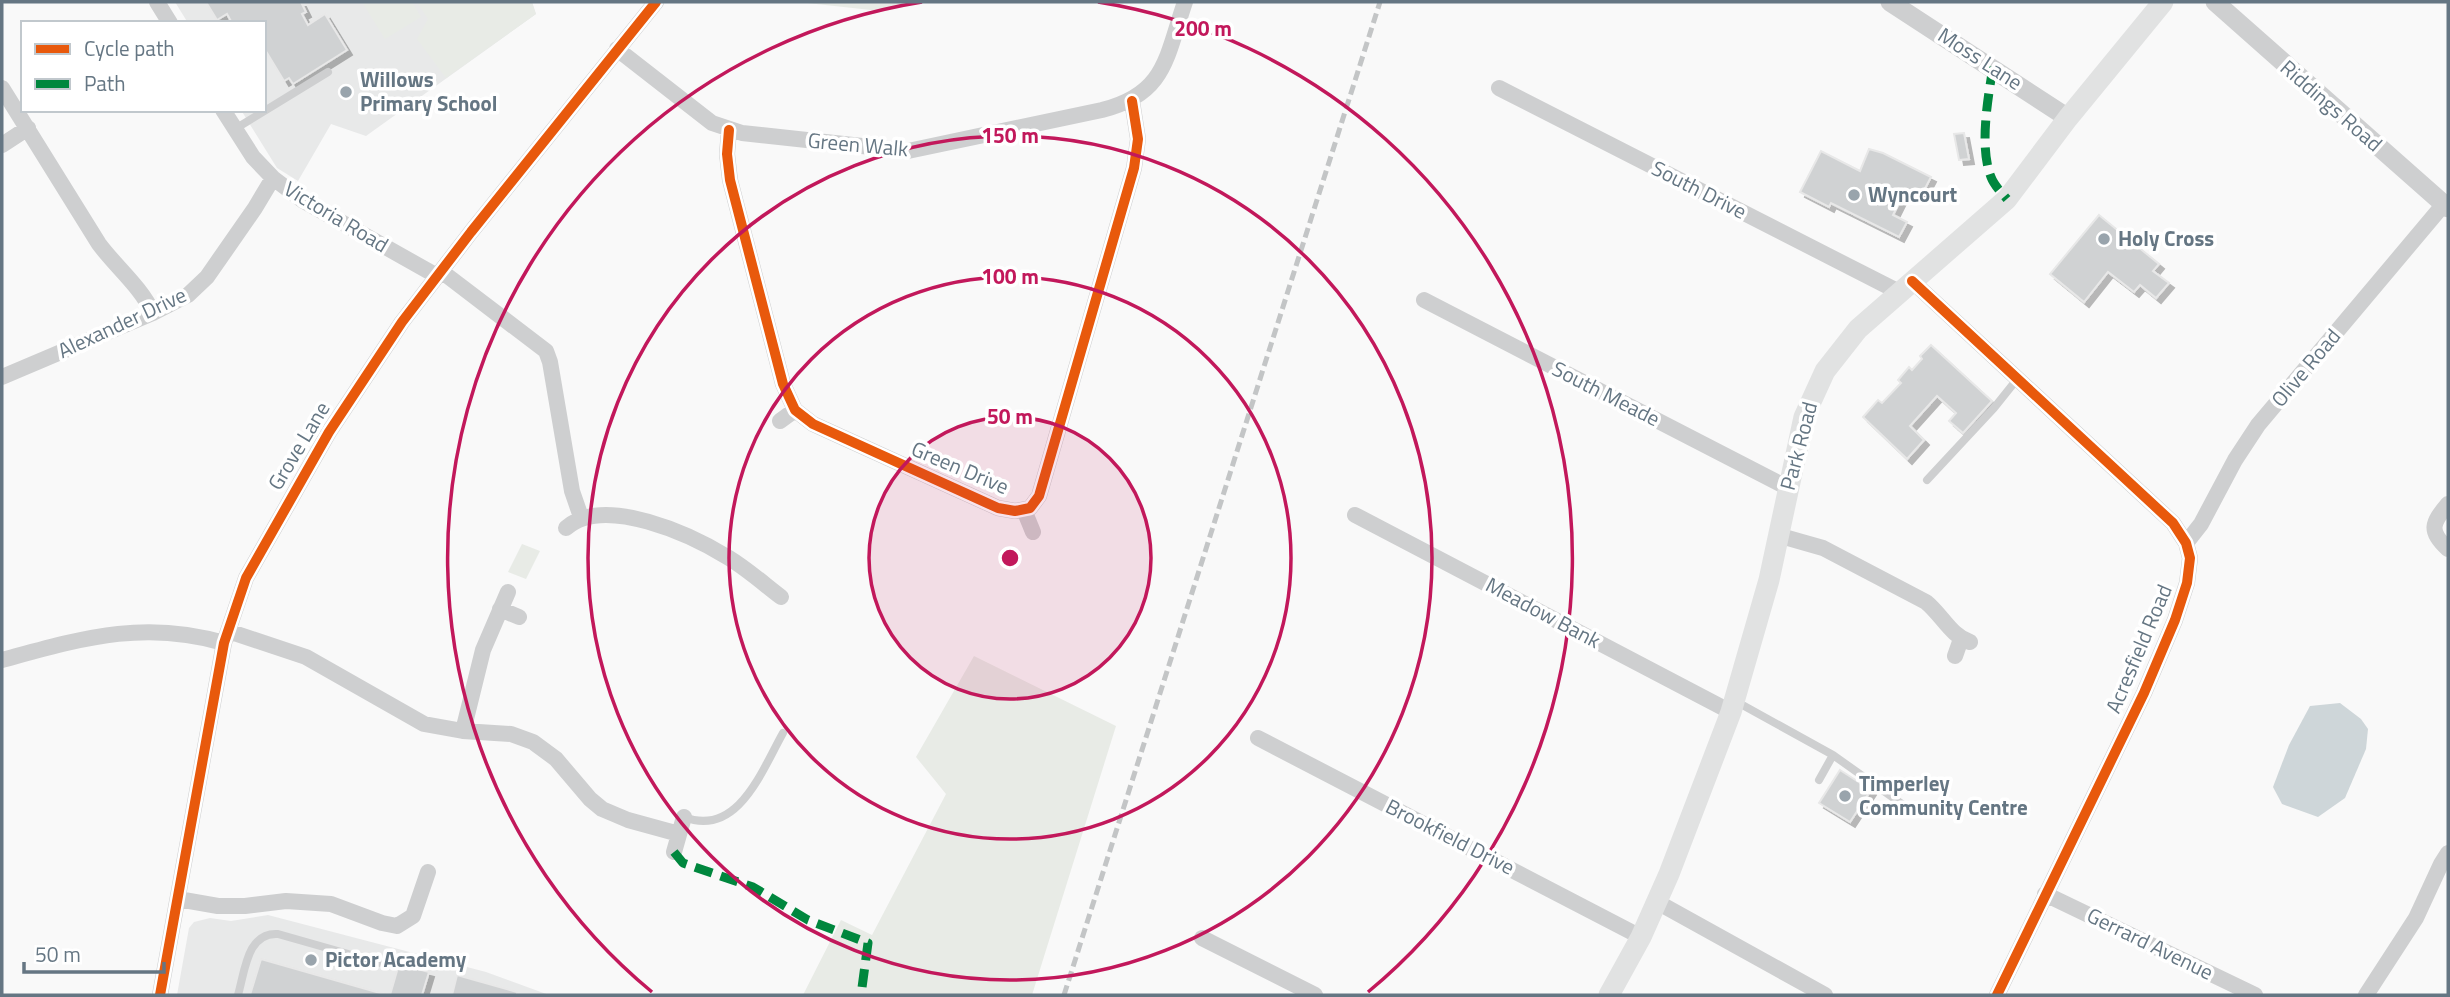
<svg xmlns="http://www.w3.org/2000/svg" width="2450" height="997" viewBox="0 0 2450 997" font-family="'Titillium Web',sans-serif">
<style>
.built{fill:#e8e9e9}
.green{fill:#e8ebe6}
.water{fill:#ced6d9}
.building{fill:#d0d2d3;stroke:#e8e8e8;stroke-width:2;filter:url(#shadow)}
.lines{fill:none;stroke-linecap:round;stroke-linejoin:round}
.service{stroke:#cecfd0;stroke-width:8}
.minor{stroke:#cecfd0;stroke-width:16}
.tertiary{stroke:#cecfd0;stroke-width:19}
.secondary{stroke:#e1e2e2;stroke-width:21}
.rail{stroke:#c3c5c6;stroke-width:5;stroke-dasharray:10 5;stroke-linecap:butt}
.quiet{stroke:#00873e;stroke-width:9;stroke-dasharray:18 9;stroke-linecap:butt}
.cycleway-casing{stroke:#fff;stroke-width:15}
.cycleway{stroke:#e8590c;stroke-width:10}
.ring{fill:none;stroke:#c2185b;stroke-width:3.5}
.poi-dot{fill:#99a4ac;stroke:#fff;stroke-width:2.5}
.labels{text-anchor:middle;stroke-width:7;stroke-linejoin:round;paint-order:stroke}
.street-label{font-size:21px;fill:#657683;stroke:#fff}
.poi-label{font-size:21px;font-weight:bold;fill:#657683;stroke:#fff;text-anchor:start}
.centre{fill:#c2185b;stroke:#fff;stroke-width:3.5}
.ring-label{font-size:21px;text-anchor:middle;font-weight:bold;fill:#c2185b;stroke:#fff;stroke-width:7;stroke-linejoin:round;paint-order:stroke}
</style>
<defs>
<filter id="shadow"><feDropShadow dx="5" dy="5" stdDeviation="0" flood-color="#0004"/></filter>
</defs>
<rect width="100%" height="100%" fill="#f9f9f9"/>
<path class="built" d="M175,2H532L536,14L366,136L331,124L298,181L277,168L241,110H264V23H188Z
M268,915L486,972L549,995H177L189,928L194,922L210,918L231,921Z"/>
<path class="green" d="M362,2H412L421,17L385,39Z
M417,2H532L536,14L446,78L417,39L428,19Z
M798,2H925L880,11Z
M522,544L540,551L526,579L508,572Z
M974,656L1116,726L1032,995H803L841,920L872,935L946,794L916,757Z"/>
<path class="water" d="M2340,703L2361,719L2368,729L2366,749L2345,798L2318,817L2282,804L2273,787L2289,745L2310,706Z"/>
<path class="building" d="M206,2H301L306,12L302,14L308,25L325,14L347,50L293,84L289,78L284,81L264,48V23H232L227,14L217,20Z
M1964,133L1969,159L1959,160L1954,134Z
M1869,149L1883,153L1931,177L1920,198L1905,191L1893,215L1907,222L1899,237L1831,203L1829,207L1800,192L1821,151L1860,171Z
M2099,215L2159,264L2153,271L2169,283L2156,298L2140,285L2134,292L2108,272L2084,302L2050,274Z
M1931,345L1992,401L1963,433L1949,421L1956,413L1937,396L1910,426L1924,440L1907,459L1863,417L1878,400L1882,403L1901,383L1898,380L1909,367L1912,370L1922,359L1920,356Z
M1840,770L1871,790L1850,822L1819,803Z
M261,959L387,995H250Z
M399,964L429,972L422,995H390Z
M457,975L517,992V995H452Z"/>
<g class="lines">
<path class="service" d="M235,129L328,72
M1927,480L1994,408L2018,378
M1737,702L1833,755L1909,809
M1819,780L1833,755
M684,817C738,838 762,770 783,733
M238,995C245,971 247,932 278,934L387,965"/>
<path class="minor" d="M157,2L170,23
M617,49L712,123L742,133L908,151L1102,110C1166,94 1166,57 1185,2
M2,88L99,244C117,268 140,286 153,313
M1499,88L1899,292
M223,110L253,157L273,178L302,200L437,276
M729,130L727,154L730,180L783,384L795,410L813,424L998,508L1015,511L1030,508L1039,496L1134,168L1138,139L1132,101
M2,145L28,128
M441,271L546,351L550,362L572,491L581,517
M1912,281L2173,523L2186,543L2190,558L2187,583L2175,620L2144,693L1997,995
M1424,300L1788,488
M2,377L153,313L188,295L207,277L255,208L273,178
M780,421L795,410
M2448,504C2432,523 2428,531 2448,549
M1024,510L1033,532
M1355,515L1731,712
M566,528C604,494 692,535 729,558C747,569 764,584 781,597
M1777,535L1823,548L1926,602C1942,615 1951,636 1970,642
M2186,543L2201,524L2235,460L2258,425L2444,204
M500,609L519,617
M228,631L306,657L424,724L463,731L511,734L533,742L556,759L590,799L602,809L628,820L679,834
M1955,656L1961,639
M2,660C80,639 143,619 224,643
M463,731L483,650L508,592
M1258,738L1641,937
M674,852L684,817
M2045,894L2255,995
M178,899L218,906H245L286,901L331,904L382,923L397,926L413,916L428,872
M1657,902L1825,995
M1202,938L1315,995
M160,995L224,643L246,578L329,432L402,322L471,232L656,2
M2366,995L2416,918L2441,864L2448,853"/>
<path class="tertiary" d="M1890,2L2068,118
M2215,2L2448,208"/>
<path class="secondary" d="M1609,995L1641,937L1669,874L1731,712L1769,580L1804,417L1825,371L1858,329L2007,199L2068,118L2163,2"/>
<path class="rail" d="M1064,995L1380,2"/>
<path class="quiet" d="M1993,67C1988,98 1979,147 1991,177C1994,185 2001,192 2007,199
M674,852L683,863L753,887L808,920L868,943L861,995"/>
<defs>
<path id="cycleway" d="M729,130L727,154L730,180L783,384L795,410L813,424L998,508L1015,511L1030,508L1039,496L1134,168L1138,139L1132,101
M1912,281L2173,523L2186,543L2190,558L2187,583L2175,620L2144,693L1997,995
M160,995L224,643L246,578L329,432L402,322L471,232L656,2"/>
</defs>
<use href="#cycleway" class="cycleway-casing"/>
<use href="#cycleway" class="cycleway"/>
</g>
<circle cx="1010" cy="558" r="141" fill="#c2185b" fill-opacity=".12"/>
<g class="ring">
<circle cx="1010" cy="558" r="141"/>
<circle cx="1010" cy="558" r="281"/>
<circle cx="1010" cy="558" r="422"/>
<path d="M652 992A563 563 0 0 1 922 2M1098 2A563 563 0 0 1 1368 992"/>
</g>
<g class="poi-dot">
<circle cx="346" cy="92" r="7"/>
<circle cx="1854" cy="195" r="7"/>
<circle cx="2104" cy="239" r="7"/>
<circle cx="1845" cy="796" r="7"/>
<circle cx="311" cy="960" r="7"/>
</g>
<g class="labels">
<g class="street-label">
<text transform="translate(1980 59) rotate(33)" y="7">Moss Lane</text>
<text transform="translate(2331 106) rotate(41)" y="7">Riddings Road</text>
<text transform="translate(858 145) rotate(5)" y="7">Green Walk</text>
<text transform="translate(1699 190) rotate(27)" y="7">South Drive</text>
<text transform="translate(336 217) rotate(31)" y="7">Victoria Road</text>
<text transform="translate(122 323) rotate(-25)" y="7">Alexander Drive</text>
<text transform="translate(2306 368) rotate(-50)" y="7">Olive Road</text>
<text transform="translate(1606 394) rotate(27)" y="7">South Meade</text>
<text transform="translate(299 446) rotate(-59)" y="7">Grove Lane</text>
<text transform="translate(1799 446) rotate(-75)" y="7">Park Road</text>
<text transform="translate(960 468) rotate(23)" y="7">Green Drive</text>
<text transform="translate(1543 613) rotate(28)" y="7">Meadow Bank</text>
<text transform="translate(2139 649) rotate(-67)" y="7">Acresfield Road</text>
<text transform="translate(1450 837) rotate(27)" y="7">Brookfield Drive</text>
<text transform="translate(2150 944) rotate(26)" y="7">Gerrard Avenue</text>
</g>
<g class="poi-label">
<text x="360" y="87">Willows<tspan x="360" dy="24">Primary School</tspan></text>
<text x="1868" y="202">Wyncourt</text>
<text x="2118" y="246">Holy Cross</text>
<text x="1859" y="791">Timperley<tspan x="1859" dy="24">Community Centre</tspan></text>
<text x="325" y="967">Pictor Academy</text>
</g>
</g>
<circle cx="1010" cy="558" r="10" class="centre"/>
<g class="ring-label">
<text x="1203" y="36">200 m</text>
<text x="1010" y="143">150 m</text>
<text x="1010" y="284">100 m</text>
<text x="1010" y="424">50 m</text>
</g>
<rect width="2450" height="997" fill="none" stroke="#657683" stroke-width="7"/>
<rect x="21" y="21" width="245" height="91" fill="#ffffff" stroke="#c1c8cd" stroke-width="2"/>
<rect x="35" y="44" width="35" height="10" fill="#e8590c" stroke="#c1c8cd" stroke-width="2"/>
<text x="84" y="56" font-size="21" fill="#657683">Cycle path</text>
<rect x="35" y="79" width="35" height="10" fill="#00873e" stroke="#c1c8cd" stroke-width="2"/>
<text x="84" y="91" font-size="21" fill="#657683">Path</text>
<path d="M24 962v10h140v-10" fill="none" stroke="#657683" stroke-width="3.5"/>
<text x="35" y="962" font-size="21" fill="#657683" stroke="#ffffff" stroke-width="5" paint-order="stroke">50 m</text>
</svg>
